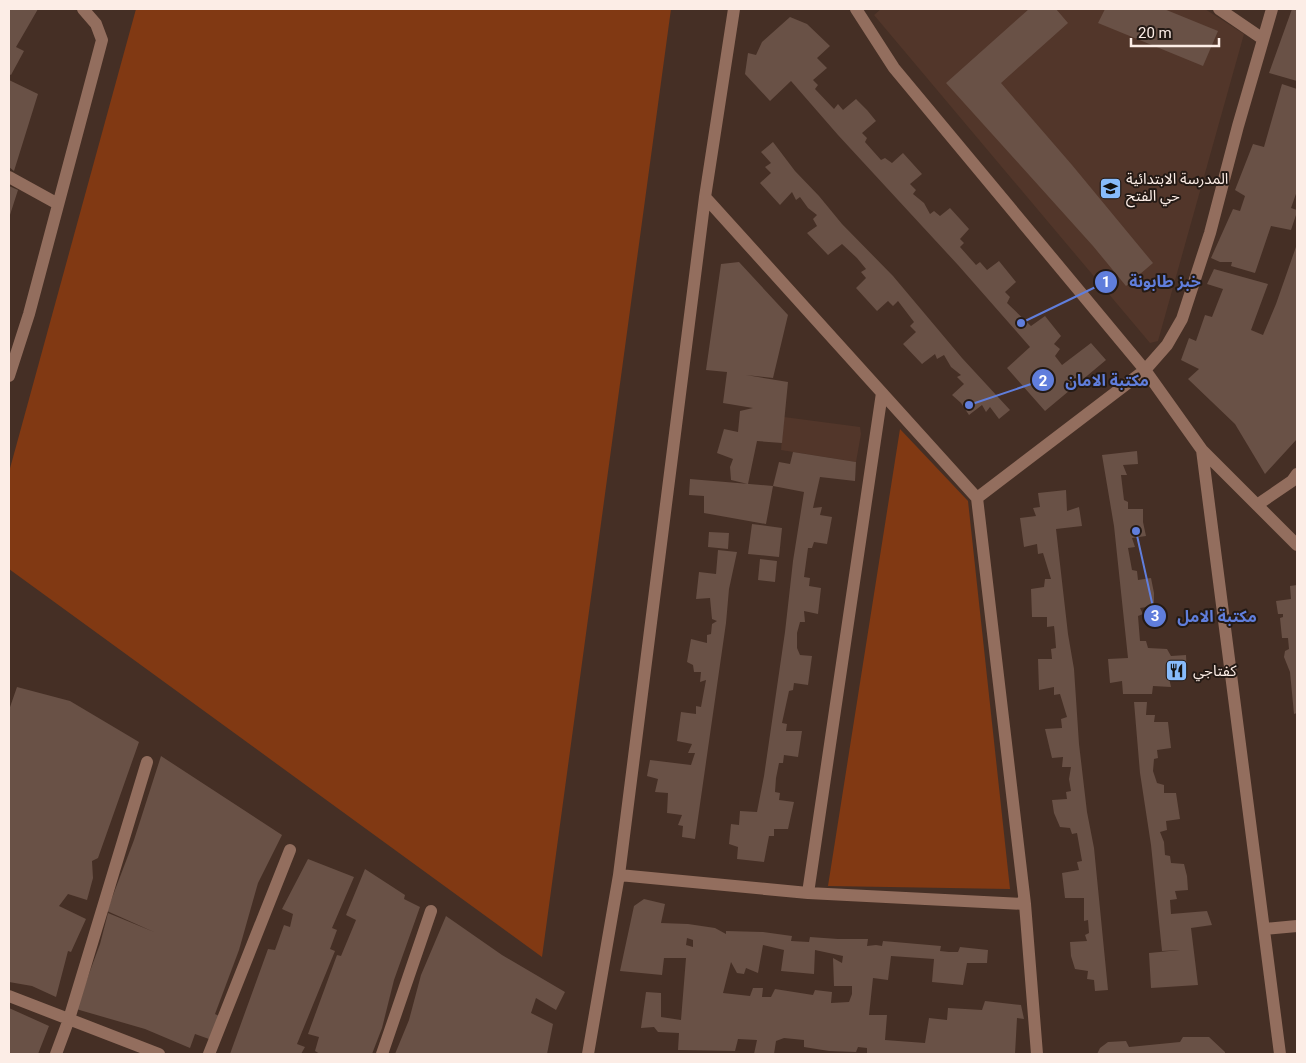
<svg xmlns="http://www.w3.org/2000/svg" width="1306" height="1063" viewBox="0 0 1306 1063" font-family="Roboto,'Noto Sans Arabic',sans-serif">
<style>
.built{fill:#52362a}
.green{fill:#813913}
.building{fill:#695146;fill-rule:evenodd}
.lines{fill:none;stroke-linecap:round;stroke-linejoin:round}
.minor{stroke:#936e5e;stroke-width:12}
.labels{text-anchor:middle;stroke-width:4;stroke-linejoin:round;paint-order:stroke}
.poi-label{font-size:15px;fill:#fcede6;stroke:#241a15;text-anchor:start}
.leader{fill:none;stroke:#607edc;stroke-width:2}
.callout-dot{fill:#607edc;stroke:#241a15;stroke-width:2}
.mark-label{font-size:15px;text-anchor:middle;font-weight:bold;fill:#fff}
.callout-label{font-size:16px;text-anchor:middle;font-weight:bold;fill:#607edc;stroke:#241a15;stroke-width:4;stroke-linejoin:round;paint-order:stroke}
</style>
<rect width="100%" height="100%" fill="#452f25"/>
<path class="built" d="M881,9H1205L1244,34L1158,341L1150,343L874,15Z
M784,417L860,427L861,434L856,462L781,450Z"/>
<path class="green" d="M136,9H671L542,957L9,569V472Z
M900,429L968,501L1010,889L828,886Z"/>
<path class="building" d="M9,9H38L16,47L24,51L11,75L9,74Z
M1029,9H1056L1068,23L1001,83L1072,165L1153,263L1126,286L1093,246L946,83Z
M1105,9H1164L1218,31L1203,66L1098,23Z
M1292,9H1297V81L1269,73Z
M790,17L807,24L830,46L817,58L827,68L813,80L818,85L815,89L834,109L838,104L843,110L856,99L867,110L876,121L862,133L867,138L865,142L881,160L885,158L892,163L903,153L922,174L910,184L916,190L913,194L924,203L930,214L934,211L940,216L950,208L960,219L969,229L960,239L964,243L960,247L976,265L980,262L987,270L999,261L1016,282L1005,292L1010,297L1007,303L1031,326L1045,316L1061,336L1054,344L1060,349L1055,356L1062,365L1091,343L1106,360L1045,411L1007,368L1030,347L958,265L838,135L791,81L770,101L745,74L748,53L756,55L762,42Z
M9,80L38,94L14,171L9,167Z
M1282,84L1297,89V191L1291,208L1297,210V212L1291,230L1271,226L1255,273L1231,266L1232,262H1220L1211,258L1233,209L1240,211L1245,196L1235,190L1253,144L1264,147Z
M773,142L795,171L819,196L842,224L893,276L962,358L1010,410L999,419L990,407L986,412L982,405L969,415L961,403L952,395L964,384L957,377L961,375L951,367L944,355L937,359L935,354L922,364L903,344L916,332L910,326L914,322L898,301L893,306L888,301L877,311L856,288L866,278L861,272L866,269L857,258L842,244L828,255L807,233L817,226L813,219L817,215L808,208L800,197L796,200L792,192L780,205L760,183L771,173L765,167L771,163L761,152Z
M9,186L18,190L9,218Z
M1297,244V439L1265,474L1235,424L1188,379L1199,369L1181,360L1189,338L1196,341L1205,315L1212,317L1223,289L1207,284L1214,269L1268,284L1251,330L1263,335L1276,304Z
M739,262L788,315L773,378L746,375L788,382L782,443L757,441L748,484L731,480L730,467L733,459L717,453L724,429L738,432L740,411L753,408L723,403L727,372L706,370L721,264Z
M1137,451L1138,464L1123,465L1127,475H1121L1124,500L1128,502V509H1143V522L1146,536L1132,538L1135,547L1128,548L1132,570L1137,571L1138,580L1151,578L1154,593V606L1140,608L1143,614L1138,616L1140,641H1146L1148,648L1167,649L1171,656L1186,655L1187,677L1169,678L1171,687L1153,686L1152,694H1123L1122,681L1110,683L1108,659L1128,658L1114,526L1102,455Z
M793,452L856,462L855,481L820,477L813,508L822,507L820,515L832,517L827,544L814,542L812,548H808L804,577L810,578L809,586L821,588L818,614L804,611L805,622H800L797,633V648L800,655L812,656L808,685L794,683L793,690L789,691L782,723L787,724L786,731H802L798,757L784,755L783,763H779L776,778L775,792L780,793L779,800L794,802L788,829H774V836H769L764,862L737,859L738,847L729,844L731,824L739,825L740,811L757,812L764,776L785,632L793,561L804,492L773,486L779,462L790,464Z
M690,479L773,486L766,524L704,513V496L689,495Z
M1066,490L1067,511L1079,507L1082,526L1056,529L1068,634L1074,669L1079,744L1087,812L1094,848L1108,990L1095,991L1094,980L1087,979L1088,971L1075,969L1071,956L1070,942L1087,941L1085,935L1089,933L1088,920L1084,921V898H1065L1062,873L1079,870L1077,862L1082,861L1077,833L1072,834L1070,828L1060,827L1054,813L1052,800L1067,799L1066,792L1071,791L1069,779L1071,767H1062L1063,757L1052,758L1045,729L1062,728L1061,719L1067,717L1060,694L1054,695V687L1039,690L1038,659H1052L1051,649L1056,648L1055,635L1054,626L1047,627V617H1032L1031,589L1044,587L1045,579H1051L1043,553L1038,554L1037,544L1024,547L1020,518L1036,516L1033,508L1040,507L1038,493Z
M752,524L782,528L779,557L748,554Z
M709,532L729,533L728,549L708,547Z
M718,550L737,552L729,589L726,623L695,839L682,837L683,826L678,825L682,815L667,813L668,793L655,792L658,779L647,776L650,760L691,765L695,753H688L692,744L677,741L681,712L696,714V706L701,707L706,680L700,682L701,672H694L693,665L687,662L691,639L707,643V635L711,634L712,624L717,621L712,619L710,598L696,599L699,572L716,574Z
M760,559L777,561L775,582L758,580Z
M1297,585V713L1294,714L1290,672L1284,657L1285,651L1289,649L1288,638H1282L1280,618L1283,617V614H1278L1276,601L1291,599L1290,586Z
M17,687L70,701L139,742L98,858L92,861L93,878L87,900L68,894L59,906L86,919L71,952L68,951L56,997L32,986L9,982V710Z
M1134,702H1147L1146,715H1155L1154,722H1168L1171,748L1157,750L1158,758L1154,759L1153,771L1157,783L1164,785V793H1176L1180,819L1166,821L1167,830L1160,832L1164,842L1165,855L1170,856L1171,863L1184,864L1187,876L1188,890L1175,891L1177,899L1170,900L1171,914L1207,911L1212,925L1191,928L1198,985L1151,988L1149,953L1180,950L1162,951L1151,845L1140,773Z
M161,756L282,835L258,883L239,950L215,1014L219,1016L209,1039L195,1034L190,1048L145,1029L76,1009L100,944L108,913L154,932L107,911L134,840Z
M308,859L354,877L332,928L337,930L330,949L335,951L297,1044L305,1047L301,1054H230L268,949L275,950L284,925L290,927L293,914L282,909Z
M365,869L405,895L404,899L420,907L394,980L382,1028L372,1054H320L315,1051L319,1037L308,1034L337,955L341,956L356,920L346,915Z
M644,899L665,904L661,923L688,924L715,928L726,934V931L763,932L792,936L791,941L809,942L810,937L838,939H868L867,946L876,945L882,946L883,941L941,946L940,951L949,952H958L960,947L988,950L987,963H967L963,985L932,982L934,959L891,956L888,980L873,978L869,1015H887L885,1040L925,1043L929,1018L947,1020L948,1008L982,1010L985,1001L1021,1005L1024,1019L1017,1018L1015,1054L867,1053V1048L858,1047L856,1052L829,1051L804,1047V1040L784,1038L776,1041L774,1054H754L757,1040L738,1039L735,1051L678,1050L679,1033L658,1032L654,1027L641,1028L646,992L661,993V1017L681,1020L686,958H664L662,975L620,971L634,906ZM687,938L693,940V947L686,945ZM763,945L784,950L781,971L814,974L815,950L843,956L842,963L833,958L834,986H852V994L849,1002L831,1003L832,992L815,990L813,995L775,989L771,997H762L763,988H753L750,996L723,993L731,962L737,973L744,974L746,968L758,973Z
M446,916L502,955L565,992L556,1010L536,998L531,1013L553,1024L547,1054H395L409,1020L421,975Z
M9,1008L49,1026L38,1054H9Z
M1183,1037H1209L1225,1052V1054H1097L1100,1048L1108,1042L1126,1041L1129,1047L1180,1042Z"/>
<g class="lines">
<path class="minor" d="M856,9L894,68L1145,370L1202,450L1297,545
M1219,9L1263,39
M9,177L58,204
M705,197L977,498
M9,376L29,314L102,40L96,24L83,9
M1202,450L1280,1054
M1257,505L1292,481L1297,474
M619,875L808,893L1025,904
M808,893L882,393
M1264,929L1297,926
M9,996L159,1054
M56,1054L69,1019L147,762
M209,1054L290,850
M382,1054L431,911
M588,1054L619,875L705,197L734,9
M1037,1054L1025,904L977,498L1145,370L1167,345L1182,319L1210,233L1238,126L1272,9"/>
</g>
<defs>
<symbol id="school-square" viewBox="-11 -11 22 22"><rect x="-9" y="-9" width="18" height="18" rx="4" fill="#87bbfb" stroke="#241a15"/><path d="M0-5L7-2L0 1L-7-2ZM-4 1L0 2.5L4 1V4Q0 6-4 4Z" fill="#111"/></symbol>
<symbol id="restaurant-square" viewBox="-11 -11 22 22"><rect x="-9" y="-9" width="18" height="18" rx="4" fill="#87bbfb" stroke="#241a15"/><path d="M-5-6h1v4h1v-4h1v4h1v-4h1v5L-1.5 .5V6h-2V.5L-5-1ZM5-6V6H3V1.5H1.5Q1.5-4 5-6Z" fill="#111"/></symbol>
</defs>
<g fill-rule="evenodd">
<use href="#school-square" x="1098" y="176" width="25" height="25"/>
<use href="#restaurant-square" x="1164" y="658" width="25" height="25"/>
</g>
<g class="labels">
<g class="poi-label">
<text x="1126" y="184">المدرسة الابتدائية<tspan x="1126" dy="17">حي الفتح</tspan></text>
<text x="1193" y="676">كفتاجي</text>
</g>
</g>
<path class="leader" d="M1021 323L1106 282M969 405L1043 380M1136 531L1155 616"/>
<g class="callout-dot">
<circle cx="1021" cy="323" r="5"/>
<circle cx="969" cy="405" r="5"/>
<circle cx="1136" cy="531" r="5"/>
<circle cx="1106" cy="282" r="12"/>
<circle cx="1043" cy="380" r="12"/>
<circle cx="1155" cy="616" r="12"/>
</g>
<g class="mark-label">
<text x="1106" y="287">1</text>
<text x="1043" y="386">2</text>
<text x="1155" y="621">3</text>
</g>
<g class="callout-label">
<text x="1165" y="287">خبز طابونة</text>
<text x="1107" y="386">مكتبة الامان</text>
<text x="1217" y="622">مكتبة الامل</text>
</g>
<rect width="1306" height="1063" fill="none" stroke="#fcede6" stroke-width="20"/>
<path d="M1131 38v8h88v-8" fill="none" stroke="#fcede6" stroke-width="2.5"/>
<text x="1138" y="38" font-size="15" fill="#fcede6" stroke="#241a15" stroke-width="4" paint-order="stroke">20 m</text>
</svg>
